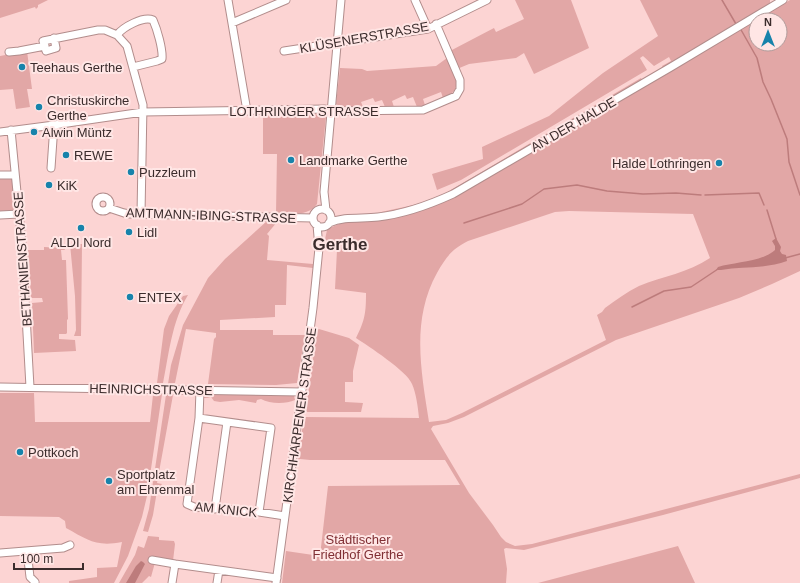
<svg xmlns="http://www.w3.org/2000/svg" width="800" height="583" viewBox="0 0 800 583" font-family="Helvetica,sans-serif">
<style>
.green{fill:#e2a7a6;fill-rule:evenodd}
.water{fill:#bd7c7c}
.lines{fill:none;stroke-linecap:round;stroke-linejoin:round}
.stream{stroke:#bd7c7c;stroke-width:1.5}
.minor-casing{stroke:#b28d8c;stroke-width:9}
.minor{stroke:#fff;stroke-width:7}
.poi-dot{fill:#1783ab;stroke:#ffe6e5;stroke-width:1.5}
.labels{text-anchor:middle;stroke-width:4;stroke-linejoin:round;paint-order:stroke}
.street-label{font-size:13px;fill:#3b2c2c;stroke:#ffe6e5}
.poi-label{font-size:13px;fill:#3b2c2c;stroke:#ffe6e5;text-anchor:start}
.park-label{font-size:13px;fill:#802f34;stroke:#ffe6e5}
.district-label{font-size:17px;font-weight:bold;fill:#3b2c2c;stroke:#ffe6e5}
</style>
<rect width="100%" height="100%" fill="#fcd4d3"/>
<path class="green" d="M0,0H48L38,5V7L36,9L35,7L0,18Z
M515,0H571L589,48L534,74L524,53L516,58L469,64L457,69L450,51L494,28L496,32L524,19Z
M640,0H770V4L778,0L767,13L790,0H800V271L772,284L739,298L616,340L464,417L448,423L433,426L431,429L469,493L493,525L501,537L506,542L515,546L532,544L800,474V478L663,515L524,550L506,548L504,549L507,569L506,583H282L286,551L320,556L328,486L460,485L445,460H310L300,459L298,460L295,484L294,485L304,417L419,418C418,407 416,393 412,384C407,371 368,346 356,338C365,320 366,313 366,293L335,289L337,250L323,249L327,230C344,218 371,221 391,218C410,214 429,208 447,200L675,69L672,63L663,68L662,66L671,61L669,57L654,66L643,56L640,58L647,70L461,180L437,190L432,174L483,159L482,147L549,116L603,73L658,36ZM756,20H780V44H756ZM569,211L693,214L710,258C688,273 663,276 639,286C627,292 616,300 605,308L602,312L597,315L606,340L462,413L446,420L429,422C421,371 411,320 437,273C446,257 452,249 468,241L555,212Z
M27,51L32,89H27L30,107L16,109L13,89L0,90V56Z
M447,58C454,74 466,89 443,98L441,92L423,99L425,105L417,107L413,97L407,99L405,95L392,101L394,107H385L382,100L375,102L373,98L361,102L363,107H341L336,104L340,68L362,69L367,71L436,66Z
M641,78L642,80L453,191L418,206L382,214L381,212L418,204L444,194Z
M324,114L326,116L317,204C308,217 291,213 276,213L277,154H263V116L272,115V117H282V115Z
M13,178L14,209L13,214H0V179Z
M267,221L277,222L267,234L269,236L267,260L313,264V268L287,265L286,305H275V317L220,320V330H273V335H305L297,383L276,385L208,384L214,339L216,337V333L186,329L175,383L168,384L171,365L183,325L208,278L225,259Z
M70,244H82L81,336H74L76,330L75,296Z
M44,247L64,248L65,250H61L62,260H66L68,319L67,320V333L66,334H59V339L75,340L76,351L34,353L32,303L43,302L42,298H31L28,250H44Z
M188,295C172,321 169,353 163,383H157L164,329L169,316L183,296Z
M319,329L349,338L359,345L353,371V382H345V402L363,403L361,412H307L305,410L306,409L317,330Z
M0,393H34L35,422H150L153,395L162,394L147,496L142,517L128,556L114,583H69V581L97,577V568L117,567L122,542C96,547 88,540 66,528L65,521L59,517L0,516Z
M204,393L294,396L295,400C286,404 270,404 261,399L257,400L256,403L239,400L220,402L214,401L211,397L208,398H203Z
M166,395H173L157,483L162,484L157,491L153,515L148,532L143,531L149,509Z
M148,536L159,537V540L174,541L175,544L173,561L156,559L151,577L149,576L142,583H119L135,555L138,546L144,548Z
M678,546L695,583H538Z"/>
<path class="water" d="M776,238L781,247L780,251L782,254L786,255L787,261C766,269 743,266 721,270H716L718,267C735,262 762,262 775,250V246L772,241Z
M141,561L143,562L145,564L135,583H126L136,566Z"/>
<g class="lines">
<path class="stream" d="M722,0L736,24
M740,28L757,58L763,82L771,99L787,139L789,162L800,195
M705,195L759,193L764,205
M767,210L776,239
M464,223L522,204L544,189L577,185L607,191L643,194L676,193L701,195
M785,258L800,254
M632,307L664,291L691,287L718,269"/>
<defs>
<path id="minor" d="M228,0L247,111
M415,0L428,29
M232,23L286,0
M117,35C123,27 143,16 153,20C157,29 163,49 162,59L157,61L133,67
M54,38L56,48L46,51L43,41L98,30H105L117,35L127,46L143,105L141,214
M284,51L428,29L487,0
M9,52L19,51L45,46
M11,130L22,244L30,387
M0,132L54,125L143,112L324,109L335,111L423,110L456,96L460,89V80L436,24
M51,168L54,125
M0,175H15
M96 204a7 7 0 1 1 14 0a7 7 0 1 1-14 0Z
M109,208L124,213L130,214L313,218
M313 218a9 9 0 1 1 18 0a9 9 0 1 1-18 0Z
M326,210L324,192L341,0
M0,215L19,214
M329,223C344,216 362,219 378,217C404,214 429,205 453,194L671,67L783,0
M0,387L302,392
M200,390L199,418L187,504L194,507L259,512L285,516
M199,418L271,428L259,512
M215,509L227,422
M27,551L30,577L35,582
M0,553L63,548L70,545
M152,560L175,564
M172,583L175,564L277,578
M217,583L219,570
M276,583L313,308L319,248L317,225"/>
</defs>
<use href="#minor" class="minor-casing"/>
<use href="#minor" class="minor"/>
</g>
<g class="poi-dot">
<circle cx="22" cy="67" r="4"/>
<circle cx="39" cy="107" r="4"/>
<circle cx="34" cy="132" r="4"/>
<circle cx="66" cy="155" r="4"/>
<circle cx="291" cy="160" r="4"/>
<circle cx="719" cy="163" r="4"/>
<circle cx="131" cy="172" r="4"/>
<circle cx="49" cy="185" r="4"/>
<circle cx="81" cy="228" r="4"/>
<circle cx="129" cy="232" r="4"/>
<circle cx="130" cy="297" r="4"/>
<circle cx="20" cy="452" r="4"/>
<circle cx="109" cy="481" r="4"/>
</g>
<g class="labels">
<g class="street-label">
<text transform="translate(364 37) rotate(-10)" y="5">KLÜSENERSTRASSE</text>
<text x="304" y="116">LOTHRINGER STRASSE</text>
<text transform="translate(573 124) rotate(-30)" y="5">AN DER HALDE</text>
<text transform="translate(211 215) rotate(2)" y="5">AMTMANN-IBING-STRASSE</text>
<text transform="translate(22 259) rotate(-94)" y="5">BETHANIENSTRASSE</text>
<text transform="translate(151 389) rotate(1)" y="5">HEINRICHSTRASSE</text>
<text transform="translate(299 415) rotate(-82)" y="5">KIRCHHARPENER STRASSE</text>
<text transform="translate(226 509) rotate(6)" y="5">AM KNICK</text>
</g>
<g class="poi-label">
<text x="30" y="72">Teehaus Gerthe</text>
<text x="47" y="105">Christuskirche<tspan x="47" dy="15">Gerthe</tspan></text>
<text x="42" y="137">Alwin Müntz</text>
<text x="74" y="160">REWE</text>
<text x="299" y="165">Landmarke Gerthe</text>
<text x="711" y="168" text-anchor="end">Halde Lothringen</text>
<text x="139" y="177">Puzzleum</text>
<text x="57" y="190">KiK</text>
<text x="137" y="237">Lidl</text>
<text x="81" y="247" text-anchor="middle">ALDI Nord</text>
<text x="138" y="302">ENTEX</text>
<text x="28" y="457">Pottkoch</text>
<text x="117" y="479">Sportplatz<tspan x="117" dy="15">am Ehrenmal</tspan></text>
</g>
<g class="park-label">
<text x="358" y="544">Städtischer<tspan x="358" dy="15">Friedhof Gerthe</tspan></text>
</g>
<g class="district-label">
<text x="340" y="250">Gerthe</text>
</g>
</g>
<g transform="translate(768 32)"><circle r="19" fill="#ffe6e5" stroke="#b19c9b"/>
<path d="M0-3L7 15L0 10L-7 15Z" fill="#1783ab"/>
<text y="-6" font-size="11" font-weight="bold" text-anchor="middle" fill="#3b2c2c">N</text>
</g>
<path d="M14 563v6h69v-6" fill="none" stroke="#3b2c2c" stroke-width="2"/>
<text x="20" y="563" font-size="12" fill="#3b2c2c" stroke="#ffe6e5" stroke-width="3" paint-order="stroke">100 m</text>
</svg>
